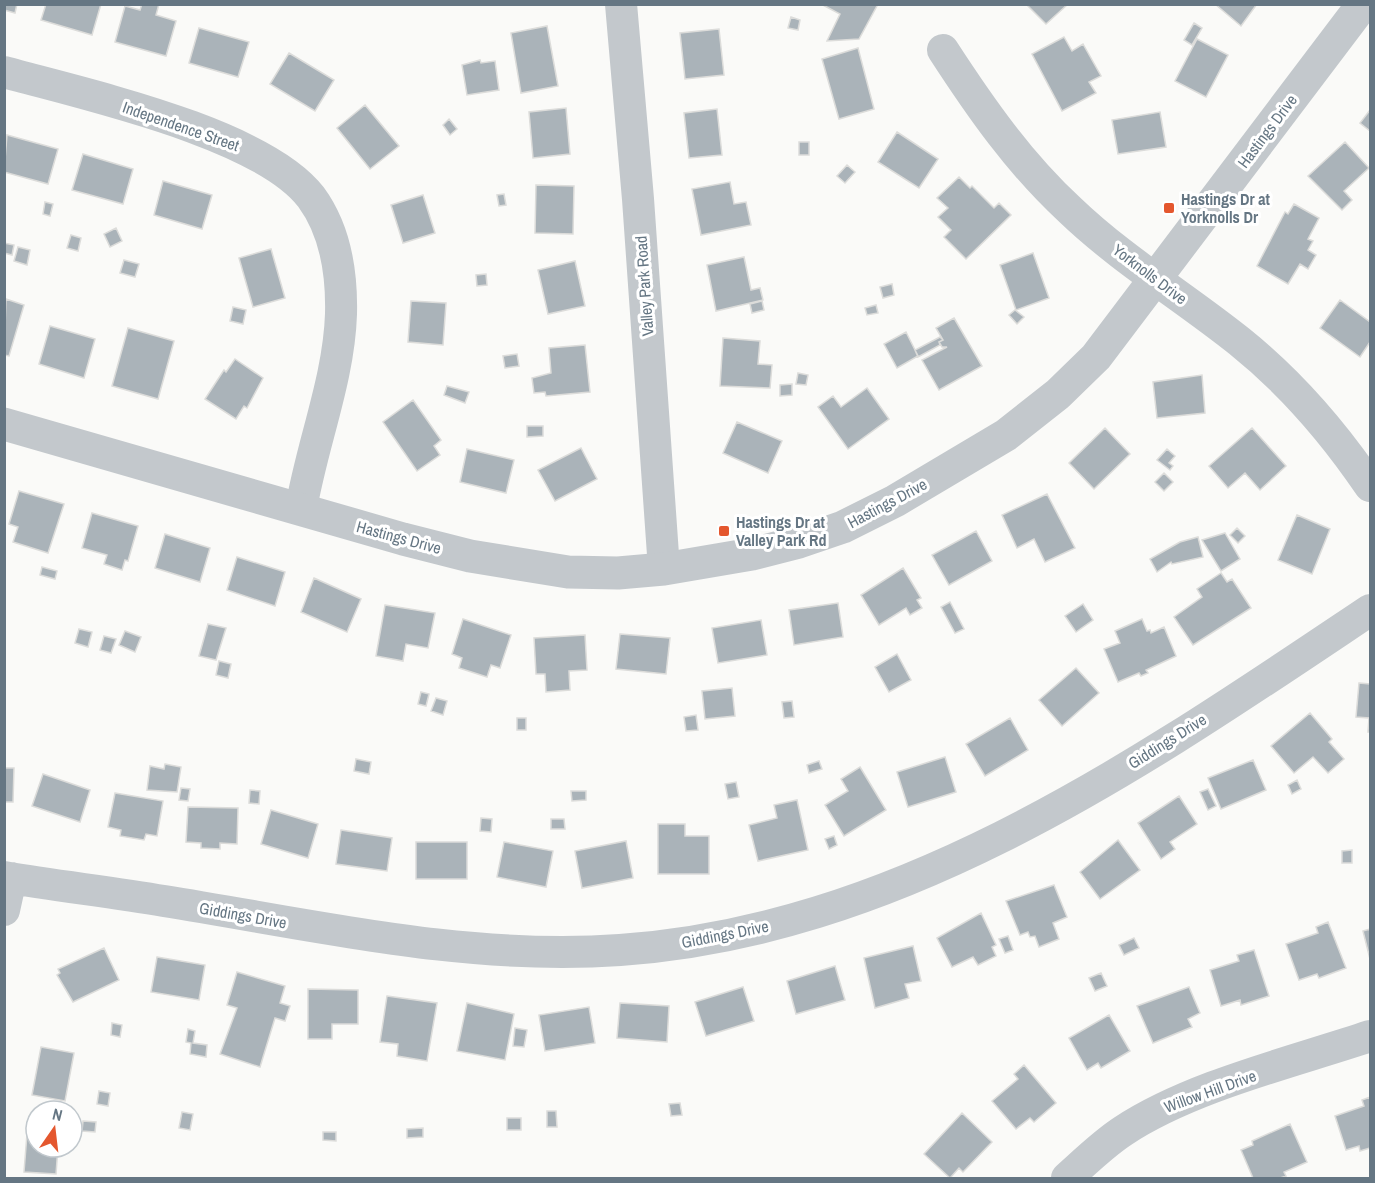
<svg xmlns="http://www.w3.org/2000/svg" width="1375" height="1183" viewBox="0 0 1375 1183" font-family="'Archivo Narrow',sans-serif">
<style>
.building{fill:#aab3b9;stroke:#dcdcda;stroke-width:1.5}
.lines{fill:none;stroke-linecap:round;stroke-linejoin:round}
.minor{stroke:#c3c8cc;stroke-width:32}
.tertiary{stroke:#c3c8cc;stroke-width:33}
.poi-dot{fill:#e4572e;stroke:#fff;stroke-width:2}
.labels{text-anchor:middle;stroke-width:6;stroke-linejoin:round;paint-order:stroke}
.street-label{font-size:16px;fill:#657683;stroke:#fff}
.poi-label{font-size:16px;font-weight:bold;fill:#657683;stroke:#fff;text-anchor:start}
</style>
<rect width="100%" height="100%" fill="#fafaf8"/>
<path class="building" d="M4,4H17L15,13L4,10Z
M46,4H101L92,35L41,20Z
M142,4H159L156,15L176,21L166,56L115,42L125,6L140,10Z
M821,4H878L859,39L827,41L840,14Z
M1026,4H1068L1046,24Z
M1215,4H1257L1241,26Z
M791,17L800,20L798,30L788,28Z
M1194,23L1202,28L1192,45L1184,40Z
M547,26L558,86L521,93L511,33Z
M199,28L249,42L238,77L189,63Z
M719,29L724,75L685,79L680,33Z
M1064,37L1072,51L1083,44L1101,76L1089,82L1096,93L1062,111L1032,54Z
M1197,39L1228,55L1206,97L1175,81Z
M858,48L874,109L839,119L822,59Z
M289,53L334,80L315,111L270,84Z
M480,60L481,63L495,61L499,90L467,95L462,65Z
M365,105L399,146L370,169L337,128Z
M566,108L570,154L533,158L529,112Z
M717,109L722,155L689,158L684,113Z
M1370,110V131L1360,123Z
M1160,112L1166,147L1118,154L1112,120Z
M449,119L457,129L450,135L443,125Z
M897,132L938,159L919,188L878,162Z
M7,135L58,149L48,184L4,172Z
M799,142H809V155H799Z
M1345,142L1369,168L1344,191L1352,200L1342,210L1308,176Z
M83,154L133,169L123,204L72,190Z
M847,165L855,172L845,183L837,176Z
M959,177L970,188L972,186L994,208L999,203L1011,215L966,259L944,237L951,230L938,217L948,208L937,198Z
M163,181L212,195L202,229L154,215Z
M730,182L734,204L746,202L751,225L701,235L692,189Z
M536,185L574,186L573,234L535,233Z
M504,194L506,205L499,206L497,195Z
M423,195L435,233L403,243L391,205Z
M45,202L53,204L50,216L43,214Z
M1294,204L1319,218L1308,239L1313,241L1308,250L1316,255L1308,269L1300,264L1288,284L1257,266L1285,212L1288,214Z
M116,228L122,241L110,247L104,234Z
M71,235L81,238L78,251L67,248Z
M4,243L14,245L12,255L4,253Z
M18,247L30,250L27,265L14,261Z
M271,249L285,298L253,307L239,258Z
M1033,253L1049,298L1016,310L1000,265Z
M744,257L751,290L760,288L763,300L716,311L707,265Z
M124,260L139,264L135,277L120,273Z
M575,261L585,306L548,314L538,270Z
M486,274L487,285L477,286L476,275Z
M892,284L894,295L883,298L880,287Z
M6,299L24,305L9,356L4,355Z
M1340,300L1370,322V342L1360,357L1320,328Z
M411,301L446,303L443,345L408,342Z
M762,301L764,310L752,313L750,304Z
M876,305L878,313L867,315L865,308Z
M233,307L246,310L243,324L230,321Z
M1015,310L1024,317L1017,324L1009,315Z
M954,318L982,366L939,390L922,360L947,347H942L939,342L943,340L936,328Z
M50,326L95,339L84,378L39,364Z
M128,328L174,341L158,399L112,386Z
M906,332L918,356L897,368L884,344Z
M940,337L943,340L939,342L940,345L918,357L915,350Z
M723,338L760,341L758,364L772,365L770,388L720,386Z
M585,345L590,392L546,396L545,392L534,393L532,378L551,373L549,348Z
M517,354L519,366L505,368L503,356Z
M235,359L263,378L247,408L244,406L236,419L205,399L224,370L226,372Z
M798,373L808,375L806,385L796,384Z
M1202,375L1205,413L1157,418L1153,382Z
M792,384V395L780,396V385Z
M447,386L469,392L465,403L444,395Z
M867,388L889,419L848,449L818,407L833,396L841,407Z
M413,400L441,440L434,446L440,455L417,471L383,422Z
M737,422L782,441L768,473L723,453Z
M527,426H543V436L527,437Z
M1105,428L1130,454L1094,489L1069,463Z
M1252,428L1286,466L1260,490L1245,473L1228,488L1209,466Z
M581,448L597,479L555,501L538,470Z
M467,449L514,460L506,493L460,482Z
M1167,449L1175,456L1169,463L1173,466L1170,470L1157,460Z
M1164,473L1173,482L1164,491L1155,482Z
M19,491L64,504L48,553L13,542L18,527L9,524Z
M1047,494L1075,548L1045,562L1034,539L1017,548L1002,515Z
M92,513L138,526L128,561L125,560L122,570L104,564L107,555L82,548Z
M1297,515L1330,529L1312,574L1278,560Z
M1237,528L1245,536L1238,543L1230,535Z
M976,531L992,561L949,585L932,555Z
M1225,533L1240,559L1221,571L1202,540Z
M165,534L210,548L200,582L155,568Z
M1198,537L1203,557L1172,564L1171,562L1157,572L1150,559L1180,542Z
M237,557L285,572L275,606L227,590Z
M42,567L57,571L55,579L40,575Z
M903,568L921,598L917,600L922,608L910,615L906,608L879,625L861,595Z
M1221,573L1227,582L1232,579L1251,608L1193,645L1174,617L1202,597L1197,589Z
M314,578L361,599L347,632L301,612Z
M950,602L964,629L955,633L941,607Z
M838,603L843,637L794,645L789,610Z
M1083,604L1093,620L1076,632L1065,616Z
M385,605L435,613L428,648L406,644L403,661L376,656Z
M463,619L511,635L500,668L491,665L487,677L459,668L462,658L452,654Z
M1142,619L1147,631L1150,630L1151,633L1164,627L1176,656L1146,670L1148,673L1141,676L1139,673L1118,682L1104,649L1120,643L1115,631Z
M761,620L767,655L718,663L712,628Z
M208,624L226,628L216,660L199,656Z
M79,629L92,632L88,647L75,643Z
M125,631L141,637L135,652L119,645Z
M620,634L670,638L666,674L616,669Z
M585,635L587,670L569,671L570,690L546,692L545,674H536L534,638Z
M104,636L116,639L111,653L100,650Z
M897,654L911,680L889,692L875,667Z
M219,661L231,664L228,678L216,675Z
M1076,668L1099,693L1062,726L1039,700Z
M1359,683L1370,684V732H1368L1369,718L1356,717Z
M732,688L735,716L705,719L702,691Z
M421,692L429,694L426,706L418,704Z
M436,698L447,701L443,715L431,711Z
M792,701L794,717L784,718L782,702Z
M1310,713L1332,739L1329,742L1344,759L1328,773L1313,757L1294,773L1271,746Z
M696,715L698,730L686,731L684,717Z
M517,718H526V730H517Z
M1010,718L1028,750L985,776L966,744Z
M945,757L956,792L908,807L897,772Z
M356,759L371,762L369,774L354,771Z
M1253,760L1266,790L1221,809L1208,778Z
M819,761L822,769L809,773L807,765Z
M165,764L181,767L177,792L147,790L150,766L164,769Z
M860,767L886,810L844,836L825,805L848,791L841,779Z
M4,768H14L13,802H4Z
M43,774L90,790L80,822L32,806Z
M1297,780L1301,789L1292,794L1288,785Z
M736,782L739,797L728,799L725,784Z
M181,788L190,789L188,801L179,800Z
M1208,789L1216,806L1208,810L1200,792Z
M250,790L260,791L259,804L249,803Z
M571,791H586V800L572,801Z
M115,793L163,801L157,836L146,834L144,840L120,836L121,830L108,827Z
M1179,796L1197,824L1170,842L1175,849L1161,859L1138,823Z
M797,800L808,850L758,861L749,825L777,818L774,805Z
M188,807L238,808L237,844L220,843V849L201,848V843L186,842Z
M271,810L318,824L308,858L261,844Z
M481,818L492,819L491,832L480,831Z
M551,819H564L565,829H551Z
M658,824H685V836H709V874H658Z
M341,830L392,838L387,871L336,864Z
M834,836L837,845L829,849L825,839Z
M1118,840L1140,870L1100,899L1080,872Z
M626,841L633,878L582,888L575,851Z
M416,842H467V879H416Z
M504,842L553,851L546,887L497,877Z
M1352,850V863H1342V851Z
M1054,885L1067,917L1053,923L1059,939L1039,947L1035,936L1030,937L1028,932L1020,935L1006,901Z
M981,913L996,945L992,947L996,956L978,965L973,957L952,967L937,938Z
M1328,922L1346,968L1319,978L1317,974L1299,980L1286,944L1318,933L1316,927Z
M1370,929V959L1363,931Z
M1008,936L1013,950L1005,953L999,939Z
M1134,938L1139,948L1124,955L1119,945Z
M913,946L921,981L905,984L909,998L875,1008L864,958Z
M104,948L119,980L73,1002L57,975L60,973L58,969Z
M1254,950L1269,996L1241,1005L1240,1000L1221,1006L1210,970L1239,961L1237,955Z
M157,957L205,965L199,1000L151,992Z
M835,966L845,1000L796,1014L787,981Z
M237,972L285,986L280,1003L290,1006L285,1021L275,1018L260,1067L220,1054L237,1008L227,1005Z
M1101,973L1107,986L1095,991L1089,978Z
M743,987L754,1021L706,1036L695,1002Z
M1189,987L1200,1013L1188,1019L1192,1027L1153,1043L1137,1006Z
M308,989L358,990V1024H332V1039H308Z
M387,996L437,1003L427,1061L397,1056L398,1044L380,1042Z
M467,1003L514,1014L505,1060L457,1051Z
M620,1003L669,1006L667,1042L617,1038Z
M589,1007L595,1043L545,1051L539,1015Z
M1109,1015L1130,1051L1101,1068L1098,1063L1087,1070L1069,1038Z
M112,1023L122,1025L120,1037L111,1035Z
M515,1028L527,1030L524,1047L513,1046Z
M188,1029L195,1031L193,1043L207,1045L206,1057L190,1054L191,1043L186,1042Z
M41,1047L74,1053L65,1101L32,1095Z
M1024,1065L1056,1103L1034,1122L1030,1118L1016,1129L992,1101L1018,1079L1014,1074Z
M99,1091L110,1093L108,1106L97,1104Z
M1370,1097V1148L1360,1151L1359,1146L1346,1150L1335,1116L1364,1106L1362,1100Z
M680,1103L682,1115L671,1116L669,1104Z
M547,1111H556L557,1127H547Z
M182,1112L193,1114L190,1130L179,1128Z
M962,1113L992,1142L963,1172L959,1168L950,1178L924,1154Z
M507,1118H521V1130H507Z
M28,1121L36,1122V1147H58L56,1174L24,1172Z
M83,1121L96,1122L95,1132L82,1131Z
M1290,1124L1307,1162L1284,1172L1286,1176L1280,1178H1253L1241,1150L1253,1145L1252,1141Z
M423,1128V1137L407,1138V1129Z
M323,1132H336V1141L323,1140Z"/>
<g class="lines">
<path class="minor" d="M621,4L638,199L664,569
M943,50C980,107 1019,163 1070,210C1121,259 1184,297 1239,341C1289,381 1334,433 1370,486
M4,72C84,94 262,133 311,197C336,231 342,273 341,314C339,379 312,444 301,509
M4,877C57,886 111,892 164,901C315,925 466,961 620,950C903,930 1143,762 1370,610
M4,910L11,878
M1067,1178C1085,1162 1103,1144 1123,1131C1191,1086 1293,1062 1370,1036"/>
<path class="tertiary" d="M4,424L403,539L470,556L568,572L618,573L664,569L752,554L799,542L843,527L895,501L1006,435L1058,394L1096,357L1363,4"/>
</g>
<g class="poi-dot">
<rect x="1163" y="202" width="12" height="12" rx="3"/>
<rect x="718" y="525" width="12" height="12" rx="3"/>
</g>
<g class="labels">
<g class="street-label">
<text transform="translate(181 126) rotate(19)" y="6">Independence Street</text>
<text transform="translate(1267 131) rotate(-53)" y="6">Hastings Drive</text>
<text transform="translate(1150 274) rotate(37)" y="6">Yorknolls Drive</text>
<text transform="translate(644 286) rotate(-94)" y="6">Valley Park Road</text>
<text transform="translate(887 503) rotate(-28)" y="6">Hastings Drive</text>
<text transform="translate(399 537) rotate(15)" y="6">Hastings Drive</text>
<text transform="translate(1167 741) rotate(-32)" y="6">Giddings Drive</text>
<text transform="translate(243 915) rotate(10)" y="6">Giddings Drive</text>
<text transform="translate(725 934) rotate(-11)" y="6">Giddings Drive</text>
<text transform="translate(1210 1091) rotate(-20)" y="6">Willow Hill Drive</text>
</g>
<g class="poi-label">
<text x="1181" y="205">Hastings Dr at<tspan x="1181" dy="18">Yorknolls Dr</tspan></text>
<text x="736" y="528">Hastings Dr at<tspan x="736" dy="18">Valley Park Rd</tspan></text>
</g>
</g>
<rect width="1375" height="1183" fill="none" stroke="#657683" stroke-width="12"/>
<g transform="translate(54 1129) rotate(14)"><circle r="28" fill="#ffffff" stroke="#c1c8cd" stroke-width="1.5"/>
<path d="M0-4.5L10 22L0 15L-10 22Z" fill="#e4572e"/>
<text y="-9" font-size="16" font-weight="bold" text-anchor="middle" fill="#657683">N</text>
</g>
</svg>
